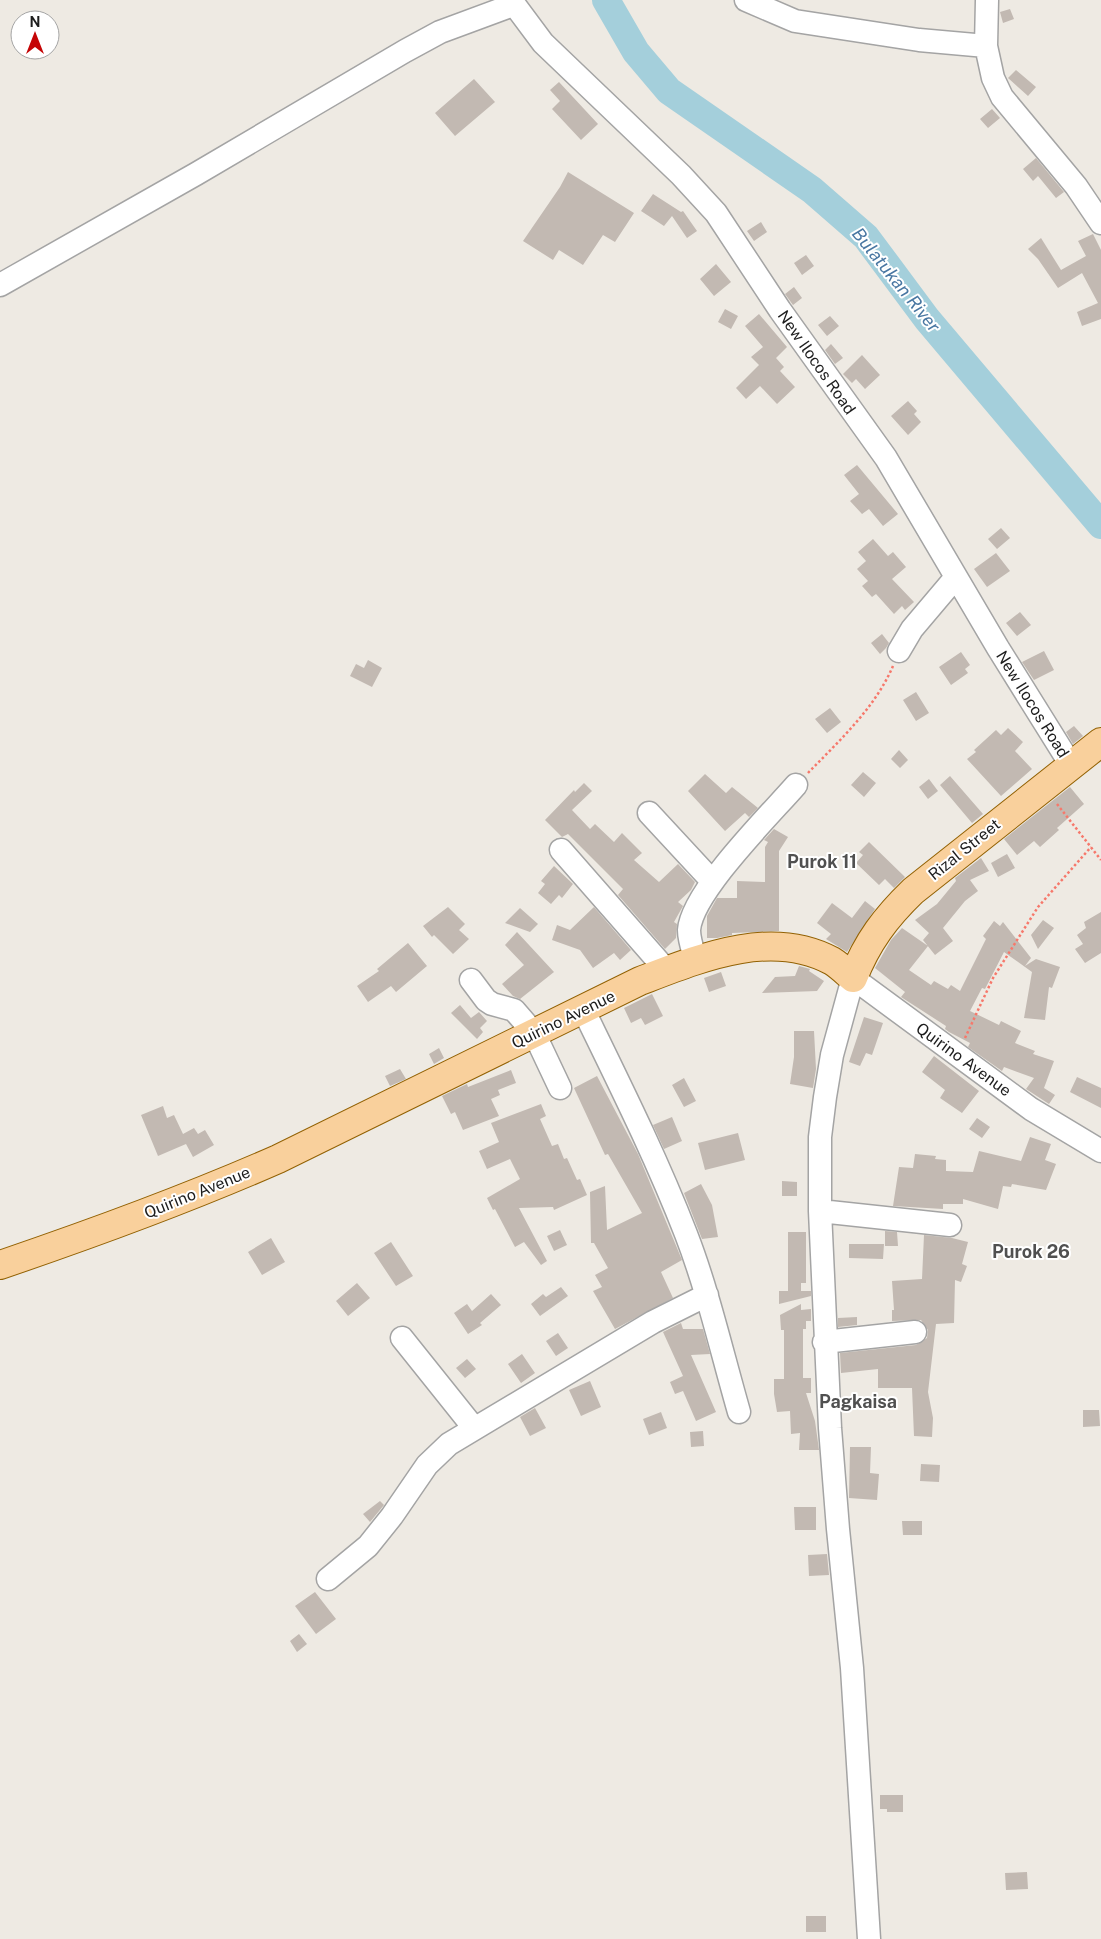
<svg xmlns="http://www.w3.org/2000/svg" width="1101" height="1939" viewBox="0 0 1101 1939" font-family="'Public Sans',sans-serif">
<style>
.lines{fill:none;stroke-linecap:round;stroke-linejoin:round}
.river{stroke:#a4cfdb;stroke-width:28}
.building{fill:#c2b9b2}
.minor-casing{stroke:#a4a4a4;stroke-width:25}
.major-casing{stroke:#926103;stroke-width:30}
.path{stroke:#f6786b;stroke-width:2.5;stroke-dasharray:2.5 2.5;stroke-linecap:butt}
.minor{stroke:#fff;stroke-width:22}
.major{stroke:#f9d09c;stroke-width:28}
.labels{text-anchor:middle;stroke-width:4;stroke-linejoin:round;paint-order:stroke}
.street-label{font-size:16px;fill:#1d1d1d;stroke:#fff}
.water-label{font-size:18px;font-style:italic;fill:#4977a2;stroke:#fff}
.neighbourhood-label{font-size:18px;font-weight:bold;fill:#505050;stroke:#fff}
</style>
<rect width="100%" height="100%" fill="#eeeae3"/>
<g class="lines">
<path class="river" d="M606,0L636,52L669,91L812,190L866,237L927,319L1101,525"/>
</g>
<path class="building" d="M1010,9L1014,19L1003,23L1000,12Z
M1016,70L1036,87L1028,96L1008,78Z
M474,79L495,102L455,136L435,113Z
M559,82L598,124L581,140L552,109L560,101L550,90Z
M992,109L1000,118L988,128L980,119Z
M1036,158L1064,192L1056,198L1038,176L1033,181L1023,169Z
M568,172L634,213L615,242L603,235L583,265L559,250L553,260L523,241L560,187Z
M653,194L681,212L683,211L697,231L687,238L672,216L664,226L641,211Z
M761,222L767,232L754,241L747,231Z
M1093,234L1101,250V319L1082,326L1077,312L1098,303L1082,273L1058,288L1038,259L1028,249L1041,238L1061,270L1086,256L1078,241Z
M806,255L814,266L802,275L794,263Z
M716,264L731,282L714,296L700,279Z
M794,287L802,298L793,305L785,294Z
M725,309L738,316L731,329L718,322Z
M759,314L787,347L776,358L784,367L780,371L795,387L777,404L760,386L746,399L736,388L759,365L751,357L763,347L745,326Z
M830,316L839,326L827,336L818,325Z
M831,344L843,358L835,364L825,350Z
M862,355L880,375L865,389L856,379L852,383L843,374Z
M908,401L917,411L914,414L921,422L908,435L891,416Z
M857,465L898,514L883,526L869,509L862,514L850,501L859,494L844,475Z
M1001,528L1010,538L997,549L988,539Z
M873,539L888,556L893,552L906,567L892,579L914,602L905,610L902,606L894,614L876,594L872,597L862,586L868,581L857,569L866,561L858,552Z
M996,553L1010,571L987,587L974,569Z
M1020,612L1031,625L1017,636L1006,623Z
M882,634L889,643L886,648L880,654L871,643Z
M1044,651L1054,670L1034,680L1022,662Z
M961,652L970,665L965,669L968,673L951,685L939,667Z
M368,660L382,668L372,687L350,676L356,664L364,668Z
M916,692L929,713L916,721L903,700Z
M830,708L841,722L827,733L815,719Z
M1074,726L1083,736L1073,744L1066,732Z
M1008,728L1023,742L1015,751L1032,769L1001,796L967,759L976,752L974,750L996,730L1001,735Z
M899,750L908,760L900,768L891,759Z
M863,772L876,783L864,797L851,785Z
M705,774L726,793L732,787L758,808L749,817L745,813L725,831L688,791Z
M950,776L983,814L972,823L940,785Z
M929,779L938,791L928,799L919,787Z
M584,783L592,791L572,810L590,829L595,824L614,842L622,833L642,853L634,860L659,882L678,864L695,882L691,890L678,902L683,906L674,922L677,924L676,938L665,949L618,895L623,889L568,834L562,837L545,820L574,790L575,792Z
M1070,787L1084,804L1057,828L1059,830L1040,847L1034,841L1017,855L1004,839Z
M774,829L788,837L779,851V931L732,933V935L717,938H707V916L717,898H737V881L765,882V847L768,842L764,840Z
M869,842L905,877L894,888L885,879L879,885L856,863L863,855L859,852Z
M1007,854L1015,868L998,877L991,863Z
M981,858L989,871L970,880L978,891L965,901L943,928L953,941L935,955L923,940L929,933L915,920L937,904L956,881L955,878Z
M554,866L573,884L562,898L559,895L551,904L538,893L545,884L541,881Z
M865,901L875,909L847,952L826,939L831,934L817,923L832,903L852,918Z
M448,907L465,924L459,930L469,939L453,954L434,935L432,937L423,926Z
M594,907L631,950L620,960L614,953L593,968L580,950L552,940L557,925L570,930Z
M520,908L538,924L530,932L505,923Z
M1101,912V953L1085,963L1075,949L1083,944L1077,935L1086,928L1084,922Z
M1043,920L1054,928L1038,949L1031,935Z
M994,921L1000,926L1003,922L1031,958L1025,966L1036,959L1060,967L1052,988L1049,987L1045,1020L1024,1018L1032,972L1004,952L985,989L982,988L970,1011L999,1025L1001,1021L1021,1031L1015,1043L1035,1051L1033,1054L1054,1061L1044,1088L1055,1095L1049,1104L1026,1089L1034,1078L1004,1067L1002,1071L968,1047L970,1043L949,1032L945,1029L946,1026L901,997L905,992L875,968L891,940L902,928L928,946L909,970L931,985L934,981L948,989L951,985L960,991L986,939L983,936Z
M517,932L554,972L520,999L513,996L502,984L524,965L505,945Z
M408,943L427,966L396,992L391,986L368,1002L357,986L379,971L377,969Z
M799,966L810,969L809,971L824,981L817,991L762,993L775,977L795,976Z
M721,972L726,986L709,992L704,978Z
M652,994L663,1016L645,1025L641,1018L631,1023L624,1008Z
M460,1005L471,1018L479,1012L487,1021L480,1028L483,1032L477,1039L451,1013Z
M864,1017L883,1023L872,1055L866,1053L860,1066L849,1062Z
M794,1031H814L816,1069L813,1088L790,1084L794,1057Z
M439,1048L444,1058L434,1064L429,1054Z
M934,1056L979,1091L962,1113L940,1098L945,1090L922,1072Z
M400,1069L406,1079L390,1086L385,1076Z
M511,1070L516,1083L498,1090L500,1095L491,1099L499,1116L463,1130L455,1112L451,1114L442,1096L467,1084L468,1087Z
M597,1076L638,1154L682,1260L661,1272L673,1298L615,1329L593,1291L602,1287L595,1275L608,1268L594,1243H591L590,1192L605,1186L607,1230L642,1213L608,1154L605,1155L574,1088Z
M1077,1077L1101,1088V1108L1070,1092Z
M684,1078L696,1101L684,1107L672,1085Z
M541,1104L546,1116L540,1119L552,1146L558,1144L564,1159L567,1158L577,1180L580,1179L587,1195L554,1210L553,1207L519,1208L547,1261L541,1265L524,1242L515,1247L495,1209L493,1210L487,1198L520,1179L510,1159L487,1169L479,1151L499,1142L491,1123Z
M163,1106L167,1118L174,1115L183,1134L194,1128L198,1134L205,1130L214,1145L193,1157L186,1144L158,1156L141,1115Z
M672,1117L682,1141L664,1149L653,1125Z
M977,1118L990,1127L982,1138L969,1129Z
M738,1133L745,1160L705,1170L698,1143Z
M1030,1137L1051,1144L1045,1160L1056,1164L1046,1190L1012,1184L1011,1187L1003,1186L998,1209L963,1199V1204H943V1209L893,1206L899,1167L913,1168L915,1154L936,1156L935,1159L946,1160V1171L973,1172L979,1151L1021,1161Z
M782,1181L797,1182V1196H782Z
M701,1184L712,1205L718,1237L702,1239L684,1193Z
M560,1230L567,1245L554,1251L547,1236Z
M885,1231L897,1232L898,1246H885Z
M788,1232H806V1283H801V1291H811V1296L779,1304V1291H788Z
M924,1235L952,1238L968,1242L962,1264L967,1266L961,1282L955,1280L954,1323L936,1324L928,1392L933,1418L932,1437L914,1436L912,1388H878V1369L841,1373L840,1353L916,1345L927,1338L928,1330L921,1320L892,1321V1310H894L892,1281L922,1279Z
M271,1238L285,1262L262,1275L248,1252Z
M391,1242L413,1276L396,1286L374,1253Z
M849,1244H884L883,1259L849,1258Z
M357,1283L370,1298L348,1316L336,1301Z
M561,1287L568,1296L540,1316L531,1304L543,1294L546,1297Z
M491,1294L501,1305L480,1323L482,1325L468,1334L454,1313L467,1304L472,1311Z
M801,1304V1310L811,1309V1321H806V1329H803V1378H811V1393H806L815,1421L819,1450H799L800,1433L791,1434L790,1411L777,1412L774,1394V1379H784V1330H781L780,1315Z
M857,1317V1325L838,1327V1318Z
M681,1323L683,1329H703L710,1354L691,1355L716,1412L696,1421L683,1391L675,1394L670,1382L683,1376L663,1332Z
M558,1333L568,1348L556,1356L546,1341Z
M522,1354L535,1373L521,1383L508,1364Z
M467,1359L476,1369L465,1378L456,1368Z
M590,1381L601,1407L581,1416L569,1390Z
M535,1408L546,1428L530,1436L520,1417Z
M1083,1410H1099L1100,1426L1083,1427Z
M661,1412L667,1428L649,1435L643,1419Z
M703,1431L704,1446L691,1447L690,1432Z
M850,1447H871L870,1473L879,1474L877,1500L849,1498Z
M921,1464L940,1465L939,1482L920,1481Z
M380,1501L384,1505L370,1522L363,1514Z
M794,1507H816V1530H795Z
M902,1521H922V1535H903Z
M827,1554L829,1575L809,1576L808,1555Z
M315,1592L336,1619L316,1634L295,1606Z
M299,1634L307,1644L297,1652L290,1641Z
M880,1795H903V1812H887V1809H880Z
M1027,1872L1028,1889L1006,1890L1005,1873Z
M806,1916H826V1932H806Z"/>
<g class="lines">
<defs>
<path id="minor" d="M511,0L543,43L681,175L716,213L780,310L886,458L998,648L1071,765
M746,0L795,21L919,40L986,46
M987,0L986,46L993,78L1002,97L1076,186L1101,223
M0,285L196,174L405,51L440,32L513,5
M899,651L912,629L956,577
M649,813L712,881
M561,850L667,971
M696,961C693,951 689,940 689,930C692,892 769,816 796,785
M471,980L486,1000L492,1004L514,1010L534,1033L560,1088
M583,1009C619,1083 656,1157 686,1234C708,1291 722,1353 739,1412
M820,1211L950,1225
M402,1338L474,1428
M824,1342L915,1332
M328,1579L368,1546L392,1516L427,1465L449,1444L653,1322L707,1295
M869,1939L852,1668L838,1529L830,1428L820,1211V1137L825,1097L832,1055L853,978L1031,1109L1101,1151"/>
<path id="major" d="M0,1265C94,1233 187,1199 278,1159L640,981C700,958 771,928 832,961C840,966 847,973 853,978C867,942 886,917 913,891L1101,742"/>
</defs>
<use href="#minor" class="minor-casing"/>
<use href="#major" class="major-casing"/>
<path class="path" d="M808,773C839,741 875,708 893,666
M1057,804L1101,860
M965,1038L993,978L1038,907L1091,847"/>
<use href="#minor" class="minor"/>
<use href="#major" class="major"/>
</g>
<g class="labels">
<g class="street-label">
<text transform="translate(817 362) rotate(55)" y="6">New Ilocos Road</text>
<text transform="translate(1033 704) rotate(58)" y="6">New Ilocos Road</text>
<text transform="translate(964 849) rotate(-39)" y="6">Rizal Street</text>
<text transform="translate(563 1019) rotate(-26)" y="6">Quirino Avenue</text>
<text transform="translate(964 1059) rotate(36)" y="6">Quirino Avenue</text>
<text transform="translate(197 1192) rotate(-22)" y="6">Quirino Avenue</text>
</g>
<g class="water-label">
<text transform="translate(896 280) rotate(51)" y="6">Bulatukan River</text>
</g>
<g class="neighbourhood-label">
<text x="822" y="868">Purok 11</text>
<text x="1031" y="1258">Purok 26</text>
<text x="858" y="1408">Pagkaisa</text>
</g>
</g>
<g transform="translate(35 35)"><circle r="24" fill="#ffffff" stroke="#a5a5a5"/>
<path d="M0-4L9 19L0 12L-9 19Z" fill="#c50506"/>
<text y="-8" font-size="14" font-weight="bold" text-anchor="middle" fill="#1d1d1d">N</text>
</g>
</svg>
